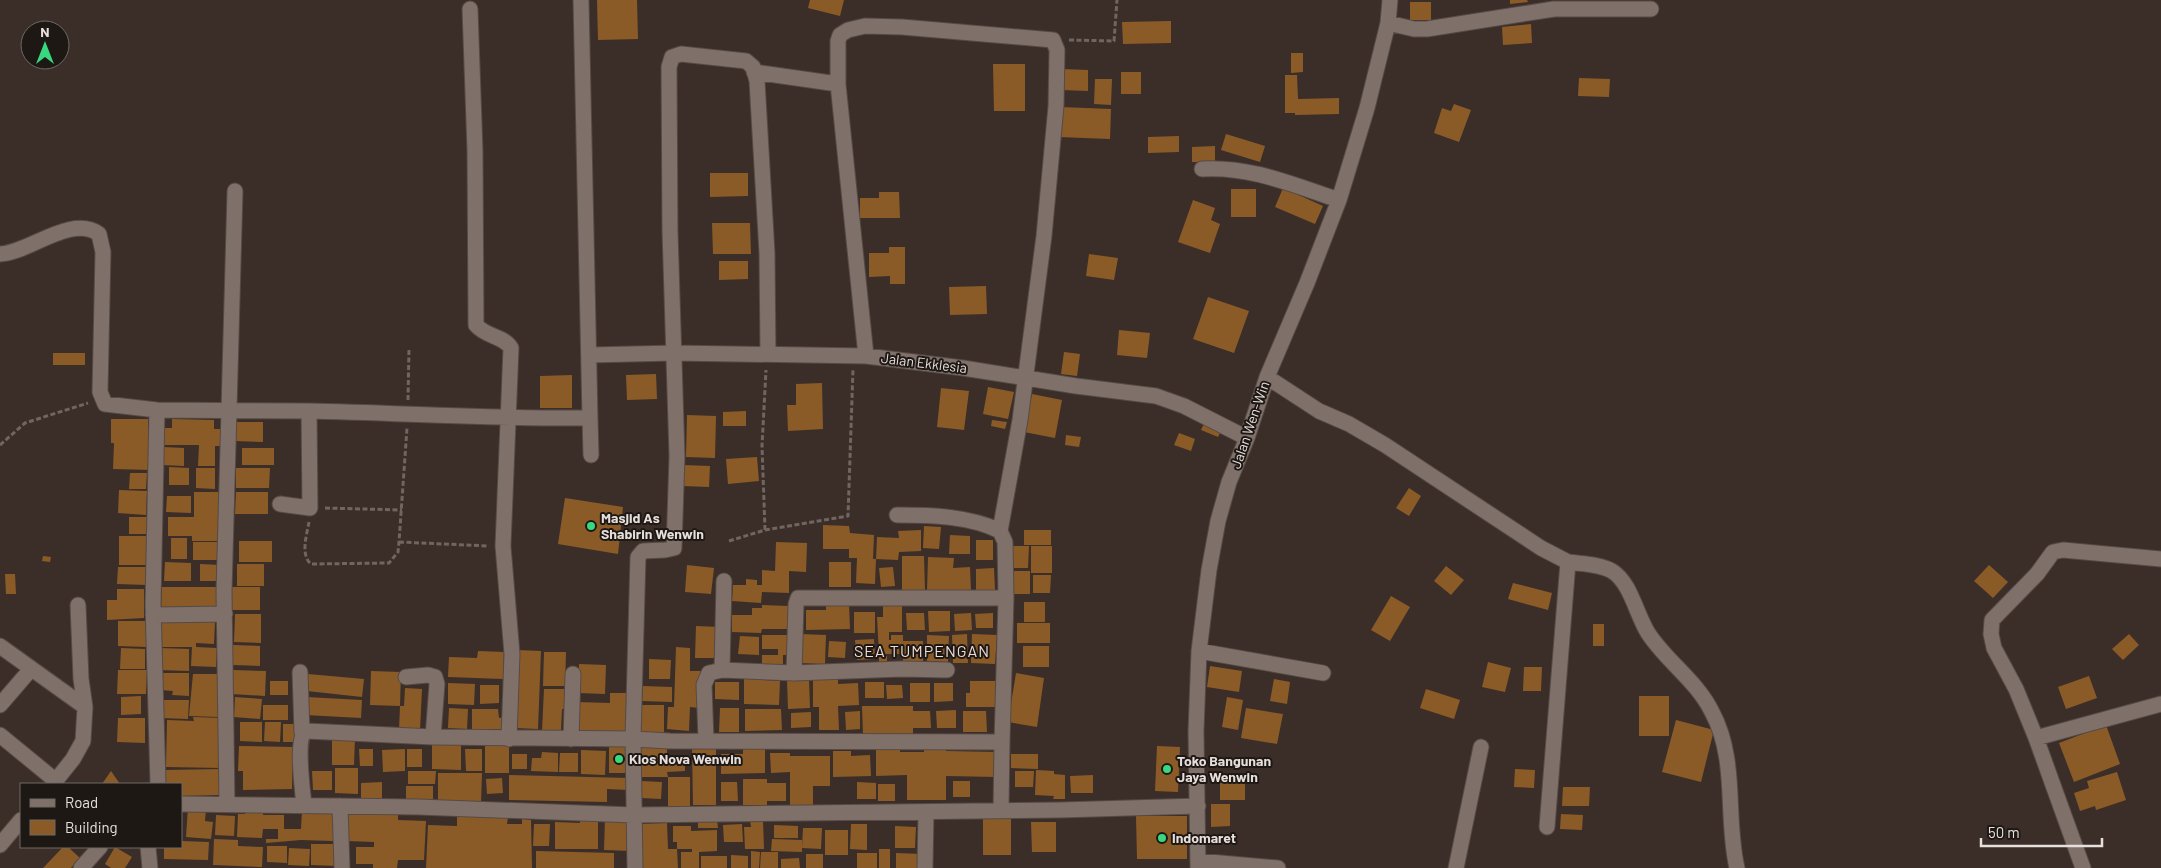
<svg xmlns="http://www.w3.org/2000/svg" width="2161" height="868" viewBox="0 0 2161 868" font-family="Barlow,sans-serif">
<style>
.building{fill:#8b5b27}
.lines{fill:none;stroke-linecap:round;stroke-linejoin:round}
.minor-casing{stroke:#554a46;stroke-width:17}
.path{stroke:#706560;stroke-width:3;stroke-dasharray:5 2.5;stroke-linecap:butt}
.minor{stroke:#80706a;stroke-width:15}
.poi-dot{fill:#38d880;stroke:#1e1815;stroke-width:2}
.labels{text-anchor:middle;stroke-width:4;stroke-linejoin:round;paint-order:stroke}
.street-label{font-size:14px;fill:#e7dfdb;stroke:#1e1815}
.poi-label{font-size:14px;font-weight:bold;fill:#e7dfdb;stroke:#1e1815;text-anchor:start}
.quarter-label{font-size:16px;letter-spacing:1px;fill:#eddbd4;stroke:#1e1815}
</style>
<rect width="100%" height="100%" fill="#3b2e29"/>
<path class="building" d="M597,0H637L638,39L598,40Z
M810,0H844L840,16L808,8Z
M1510,0H1527L1528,2L1510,4Z
M1410,2H1431V20H1410Z
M1171,21V43L1123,44L1122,22Z
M1531,24L1532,43L1503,45L1502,27Z
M1291,53H1303V72L1291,73Z
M993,64H1025V111H994Z
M1062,69L1088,70V91L1061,90Z
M1121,72H1141V94H1121Z
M1285,75H1297L1298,99L1339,98V114L1295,115V113H1285Z
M1579,78L1610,79L1609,97L1578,96Z
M1095,79H1112L1111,105L1094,104Z
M1454,104L1471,110L1459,142L1434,133L1442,108L1451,111Z
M1060,107L1111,109L1110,139L1059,137Z
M1226,134L1265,146L1260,162L1221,150Z
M1179,136V152L1148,153V137Z
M1215,146V162H1192V147Z
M710,173H748V196L710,197Z
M1283,188L1323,206L1315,224L1275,207Z
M1231,189H1256V217H1231Z
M879,192H899L900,218H860V198H879Z
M1193,200L1215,208L1211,220L1220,224L1210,253L1178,242Z
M712,223H750L751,254H713Z
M889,247H905V284H890V276L869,277V253H889Z
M1089,254L1118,258L1114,280L1086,276Z
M719,261H748V279L719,280Z
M986,286L987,314L950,315L949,287Z
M1208,297L1249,311L1234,353L1193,339Z
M1119,330L1150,333L1147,358L1117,355Z
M1064,352L1080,354L1077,376L1061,374Z
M53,353H85V365H53Z
M656,374L657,399L627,400L626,375Z
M572,375V408H540V376Z
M822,383L823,429L788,431L787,405H796V384Z
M988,387L1014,392L1008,419L983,414Z
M941,388L969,391L964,430L937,427Z
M1032,394L1062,400L1055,438L1024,432Z
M746,411V426H723V412Z
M687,415L716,416L715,458L686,457Z
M111,419H148V444H153L152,470L113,469L114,443H111Z
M172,419L214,420V429H222V446H215V466H198L199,445H162L163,428H172Z
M992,420L1007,422L1005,429L991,426Z
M1205,421L1222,429L1218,437L1201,430Z
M235,422H263V442L234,441Z
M1179,433L1195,439L1191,451L1174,445Z
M1066,435L1081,437L1079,447L1065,445Z
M163,447L184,448V466L162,465Z
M242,448H274V465H242Z
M757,457L759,481L728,484L726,459Z
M683,465L710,466L709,487L682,486Z
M169,467L189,468V485H169Z
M196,468H215V489L196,488Z
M236,468H270L269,488H236Z
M130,473H147L146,489H129Z
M1409,488L1421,496L1409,516L1396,508Z
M119,490L147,491L146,515L118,513Z
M194,492H225L222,541H192V536H168V517H194Z
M236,492H268V514H235Z
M167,496H191V513L166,512Z
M565,498L623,507L618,554L558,544Z
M129,517H148V534H129Z
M823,525L849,526L850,533L874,535L873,559H876L875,584L856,583L857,558H849V549H823Z
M924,526L941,527L939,549L923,548Z
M921,530V551L899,552L898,560L876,559L877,537L899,538L898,531Z
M1024,530H1051V545H1024Z
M950,535L970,536V554H949Z
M119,536H151V565H119Z
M171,538H187V559H171Z
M976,540H993V560H976Z
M239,541H272V562H239Z
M193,542H217V560H193Z
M776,542L807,543L806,572L789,571V593L762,592L761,603L732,601L733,585H746V579L757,580V585H762V570L775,571Z
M1013,546H1029L1028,568H1013Z
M1031,546H1052V573H1031Z
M43,556L51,557L50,562L42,561Z
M902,556H924L925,590H902Z
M928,557L954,558L953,568L970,567L971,591H927Z
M165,562L191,563V581H164Z
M829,562H851V587H829Z
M200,564L221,565L220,581H200Z
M237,564H264V586H237Z
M687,565L714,568L711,594L685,592Z
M1989,565L2008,582L1993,598L1974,581Z
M1446,566L1464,580L1451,595L1434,581Z
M118,567H147V585L117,584Z
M893,567L895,586L881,587L879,568Z
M994,568L995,590L976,591V569Z
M1014,571H1030V594H1014Z
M5,574H15L16,594H6Z
M1033,575H1051L1050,593H1033Z
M1513,583L1552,593L1548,610L1508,599Z
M162,587H217L216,611H161Z
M229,587H260V610H229Z
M117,589H144V618L107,620V600H117Z
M1391,596L1410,607L1390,641L1371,630Z
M1024,602H1045V622H1024Z
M849,604L850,629L806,630V610H826V605Z
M762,605L788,606V629H762L761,633L732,632V615H752V608H762Z
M883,605H902V632H889V640H891V635H903V641H923V662H903V654H879L877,617H883Z
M928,611H950V631L929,632Z
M854,612H875V633H854Z
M906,613H924L925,630H907Z
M971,613L972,630L955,631L954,614Z
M993,613V628H976L975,614Z
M235,614H261V643L234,642Z
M118,621H146V647L118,646Z
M159,622H215L214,644L196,643V647L217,648L216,667L191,666L192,647H159Z
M1017,623H1050V643H1017Z
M1593,624H1604V646H1593Z
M696,626L720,627L719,658H695Z
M800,634L826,635L825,664L799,663Z
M967,634L968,663H953L952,635Z
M972,634L997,635L995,664L971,663Z
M2129,634L2139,645L2123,660L2112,649Z
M762,635H791V655H783V665H762V655H778V649H762Z
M927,635L949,636L948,662L927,661Z
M740,636L759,637V655L738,654Z
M874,639L875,659L857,660L855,640Z
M829,641L846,642L845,658L828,657Z
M233,645L260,646V666L233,665Z
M1023,646H1049V667H1023Z
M676,647L690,648V671H701L699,708L690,707L689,731L667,729L668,707H674Z
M121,648L145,649V669H120Z
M159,648L189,649V671L159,670Z
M517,650L541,651L538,729L514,728Z
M478,651L504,652L503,679L448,677L449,657L477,658Z
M544,652H566L565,686H543Z
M879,656H887V663H879Z
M649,659L671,660L670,679H649Z
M1488,662L1511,668L1505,692L1482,687Z
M579,664L606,665L605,694L578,693Z
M1210,666L1242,671L1239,692L1207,687Z
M1524,667H1542L1541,691H1523Z
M118,670H147L146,694H117Z
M233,670L266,671L265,696L231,694Z
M371,671L401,672L400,706L370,705Z
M161,673H189V696L172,695L173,691L160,690Z
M1016,673L1044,678L1037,727L1008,722Z
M193,674H217L219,717L189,716Z
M308,674L364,679L362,697L307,691Z
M744,675L763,676V680L780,681L779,705L744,704Z
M2089,676L2097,698L2066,709L2058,687Z
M813,677H838V684L858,683L859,705L838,706L839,730H819V707H813Z
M809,679L810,708L788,709L787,680Z
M1274,679L1290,682L1287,704L1270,701Z
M270,681H288V695H270Z
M970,681H996L997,707H966V693H970Z
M715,682H739V700L715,699Z
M865,682H884V698H865Z
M448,683L475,684L474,705L448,704Z
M910,683H930V702H910Z
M934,683H953V701L934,702Z
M480,685H499V703L480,704Z
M886,685H902L903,698L887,699Z
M643,686L672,687V702L642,701Z
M405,688L422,689L420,731L399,730L400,706H404Z
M544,689H566V709H562L561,731H542Z
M1426,689L1460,700L1454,719L1420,708Z
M610,693H627V733L576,732V702L610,703Z
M141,696V714L121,715V697Z
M1639,696H1669V736H1639Z
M235,697L262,699L260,719L234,717Z
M306,697L362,700L361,718L305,715Z
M1227,697L1243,700L1238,730L1222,727Z
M162,700H189L188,719L161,718Z
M263,705H288V720H263Z
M641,705H664V733L640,732Z
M862,706H913V711H930L931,728H913V738L863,735Z
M449,708L468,709L467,729L448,728Z
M720,708H739V732H719Z
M1246,708L1283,714L1277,744L1241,738Z
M472,709H498L499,718L504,717L505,729H472Z
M745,709H781L782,730L745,731Z
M956,710V728H937L936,711Z
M860,711V729L846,730L845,712Z
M963,711H986L987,732H963Z
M811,712V727L791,728V713Z
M193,717L223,718L222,768L166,767L167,720L194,721Z
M118,718H145V743L117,742Z
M1676,720L1714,730L1701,782L1662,772Z
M240,722H262V742L240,741Z
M265,722H281L280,742L264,741Z
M283,724H294V742H283Z
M2106,725L2120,764L2074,782L2059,743Z
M332,737H355L354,765H332Z
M432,742H461V770L432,769Z
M485,743H509V773H485Z
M627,744L629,773H609V746Z
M239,746L293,747L292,789L243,790V771H238Z
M1157,746L1180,747L1178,792L1155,791Z
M641,747H667V757L685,756V771L667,772L668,777H641Z
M876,747H900V752H924V747H946V751L997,752V777L946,776V800H907V775L876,776Z
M692,748H716V805H693Z
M743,748H765V773L721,774V754H743Z
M359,749H373V766H360Z
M405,749V771L383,772L382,750Z
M407,749H422V767H407Z
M465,749H482V771H466Z
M581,750L606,751L605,775L581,774Z
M833,751H851V756L870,755L871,776L833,777Z
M542,752L558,753V772L531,771L532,758H541Z
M560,753H578V772H559Z
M770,753H790V756H830V786H813V808H790V772L771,773Z
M512,754H527V769H512Z
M1011,754H1038V769L1011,768Z
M335,768H358V794L335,793Z
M222,769V795L181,796V784H165L164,770Z
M1515,769L1535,770L1534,788L1514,787Z
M1036,770L1054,771V774L1065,775V799H1053L1054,796L1035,795Z
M111,771L120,784H102Z
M312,771H332V790H313Z
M408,771H436L435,784H408Z
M1015,771H1034L1033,787H1015Z
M2117,772L2126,800L2096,810L2095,806L2080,811L2074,793L2089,788L2087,781Z
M438,773H482L481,804L438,802Z
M509,775L630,778L629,790L607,789V802L509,800Z
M1093,775V793H1071L1070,776Z
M668,777H690V807H668Z
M502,778L503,793L487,794L486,779Z
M1220,778H1245V800H1220Z
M743,779H767V783H786V801H767V805H743Z
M641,781L662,782L661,799L641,798Z
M953,781H970V797H953Z
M382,782V800L361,801V783Z
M721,782H737L738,801H721Z
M857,782L876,783V799H857Z
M878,784H895V801H878Z
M406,786H433V801H406Z
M1563,787H1590L1589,806H1562Z
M1211,804H1230V826L1211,827Z
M188,807L206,808L205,821L213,822L211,839L186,837Z
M246,809L264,810L263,815H284V829H301L302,811L334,812L333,841L301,840L266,843V839H278V829H263L262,838L237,837L238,814H245Z
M348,812L398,814V820L426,821L424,860H398L397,868H373V864H356V847H374V842L347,841Z
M1561,814L1583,815L1582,830L1560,829Z
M216,815L235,816L234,836L215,835Z
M457,815L508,817L507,824H522V819L531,820L532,868H426L428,825L457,826Z
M1136,816H1187V859H1137Z
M605,818L632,819V851L604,850Z
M983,819H1011V855H983Z
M580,820H598V849H555V822L580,823Z
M698,820H717L718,828H698Z
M750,820H763L764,849H745L744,827H751Z
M1031,822H1056V852H1032Z
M667,823L668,849H677L678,868H642L641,824Z
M534,824H550L549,846H533Z
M742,824L743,842H724L723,825Z
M851,824H867V850L850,849Z
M774,825L798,826V838H774Z
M673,826H691V831L717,830V851L699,852V868H681V852H692V849H677V842H673Z
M895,826L916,827L915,848H895Z
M803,828H822L821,849L802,848Z
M825,830H848V855H825Z
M214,839L238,840V846L263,847L262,867L213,865Z
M772,839L802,840V852L771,851Z
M181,841L209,842L208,860L164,859V847H181Z
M311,844H338L337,866L311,865Z
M267,846H287V863L267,862Z
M63,847H68L80,858L71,868H43Z
M115,847L132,857L125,868H111L105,864Z
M289,848L310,849L309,866L288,865Z
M879,849H890V868H879Z
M536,851L614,853V868H536Z
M751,851L760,852L759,868H751Z
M761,852H778V868H760Z
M857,853H877V868H857Z
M896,853L922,854L921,868H896Z
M806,854H823V868H806Z
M731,855L748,856V868H731Z
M701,856H727V868H701Z
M799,858L800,868H781V859Z"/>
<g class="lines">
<defs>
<path id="minor" d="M470,9L475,151L476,325C486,337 504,336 511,348L503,546L512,654L509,739
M1388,23L1414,29H1427L1554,9H1651
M754,72L838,84
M1202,169C1251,166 1293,185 1339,200
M0,254C29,253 71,214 99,234L103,252L100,392L105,404L157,410L309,411
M589,355L675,353L866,356L963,368L1076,386L1156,396L1184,406L1247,438
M866,356L838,84V41L840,35L848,30L865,26L902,27L1053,40L1057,50L1056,106L1044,236L1020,420L1000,531
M1267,377L1319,411L1349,424L1385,445L1541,548L1568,562L1547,827
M157,410L153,605L158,784
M590,418L591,455
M280,504L310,508L309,411C403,413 496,419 590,418L581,0
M897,515C930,515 970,516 1000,531L1005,542L1006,598
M1568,562C1581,564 1600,564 1612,571C1631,583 1636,614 1648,633C1666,661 1697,681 1712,712C1738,760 1725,817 1737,868
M153,615L225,614
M0,646L85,707
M1199,651L1323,673
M722,670L724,581
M300,672L302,733
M406,677L428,675L435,677L437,684L433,737
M0,705L31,669
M0,735L56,781
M2036,738L2161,704
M571,739L573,674
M706,740L704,685L709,673L722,670L794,673L902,669L947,670
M53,784L73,759L83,741L85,707L81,679L78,605
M181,804L418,807L634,815L1060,810L1198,806
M227,804L224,592L235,191
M304,806C303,792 295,738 306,731L433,737L633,739L638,557L643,551L665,550L674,548L677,456L670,231L669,67L672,57L681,54L746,61L753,67L757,81L767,253L768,354
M340,806L342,868
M1001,810L1002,742
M0,845L21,820
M148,847L150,868
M1198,861L1278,868
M81,868L100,847
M635,868L633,739L670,741L1002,742L1006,598H798L796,604L794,673
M925,868L926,812
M1198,868L1196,731L1199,651L1209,570L1218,521L1229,482L1247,438L1267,377L1307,283L1339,200L1367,108L1388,23L1390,0
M1456,868L1481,747
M2083,868L2036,738L2016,689L1994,648L1991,634L1992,620L2037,574L2053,552L2063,550L2161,559"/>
</defs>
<use href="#minor" class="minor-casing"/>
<path class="path" d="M1069,40L1114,41L1117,0
M408,400L409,348
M0,445L25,423L88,403
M325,508L402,510
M309,522C307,534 300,555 311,564L389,563L398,552L399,542L407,428
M765,530L762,446L766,370
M729,541L765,530L848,516L853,369
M399,542L489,546"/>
<use href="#minor" class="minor"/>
</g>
<g class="poi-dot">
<circle cx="591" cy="526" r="5"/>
<circle cx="619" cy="759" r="5"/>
<circle cx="1167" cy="769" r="5"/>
<circle cx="1162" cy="838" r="5"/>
</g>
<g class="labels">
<g class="street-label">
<text transform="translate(924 363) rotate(7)" y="5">Jalan Ekklesia</text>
<text transform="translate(1250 425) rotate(-71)" y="5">Jalan Wen-Win</text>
</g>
<g class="poi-label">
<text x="601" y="523">Masjid As<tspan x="601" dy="16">Shabirin Wenwin</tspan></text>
<text x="629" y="764">Kios Nova Wenwin</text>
<text x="1177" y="766">Toko Bangunan<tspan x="1177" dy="16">Jaya Wenwin</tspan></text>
<text x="1172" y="843">Indomaret</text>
</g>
<g class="quarter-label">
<text x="922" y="657">SEA TUMPENGAN</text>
</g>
</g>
<rect x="20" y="783" width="162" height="65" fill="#1e1815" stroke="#6e6864"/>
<rect x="30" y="799" width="25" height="8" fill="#80706a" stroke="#6e6864"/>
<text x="65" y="808" font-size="15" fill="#e7dfdb">Road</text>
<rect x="30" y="820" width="25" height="15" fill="#8b5b27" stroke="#6e6864"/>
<text x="65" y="833" font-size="15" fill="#e7dfdb">Building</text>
<g transform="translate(45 45)"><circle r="24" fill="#1e1815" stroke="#6e6864"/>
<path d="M0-4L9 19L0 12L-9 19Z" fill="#38d880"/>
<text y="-8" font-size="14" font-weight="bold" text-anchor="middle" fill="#e7dfdb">N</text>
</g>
<path d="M1981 838v8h121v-8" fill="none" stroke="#e7dfdb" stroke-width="2.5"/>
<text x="1988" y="838" font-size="15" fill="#e7dfdb" stroke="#1e1815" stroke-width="4" paint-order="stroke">50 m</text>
</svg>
